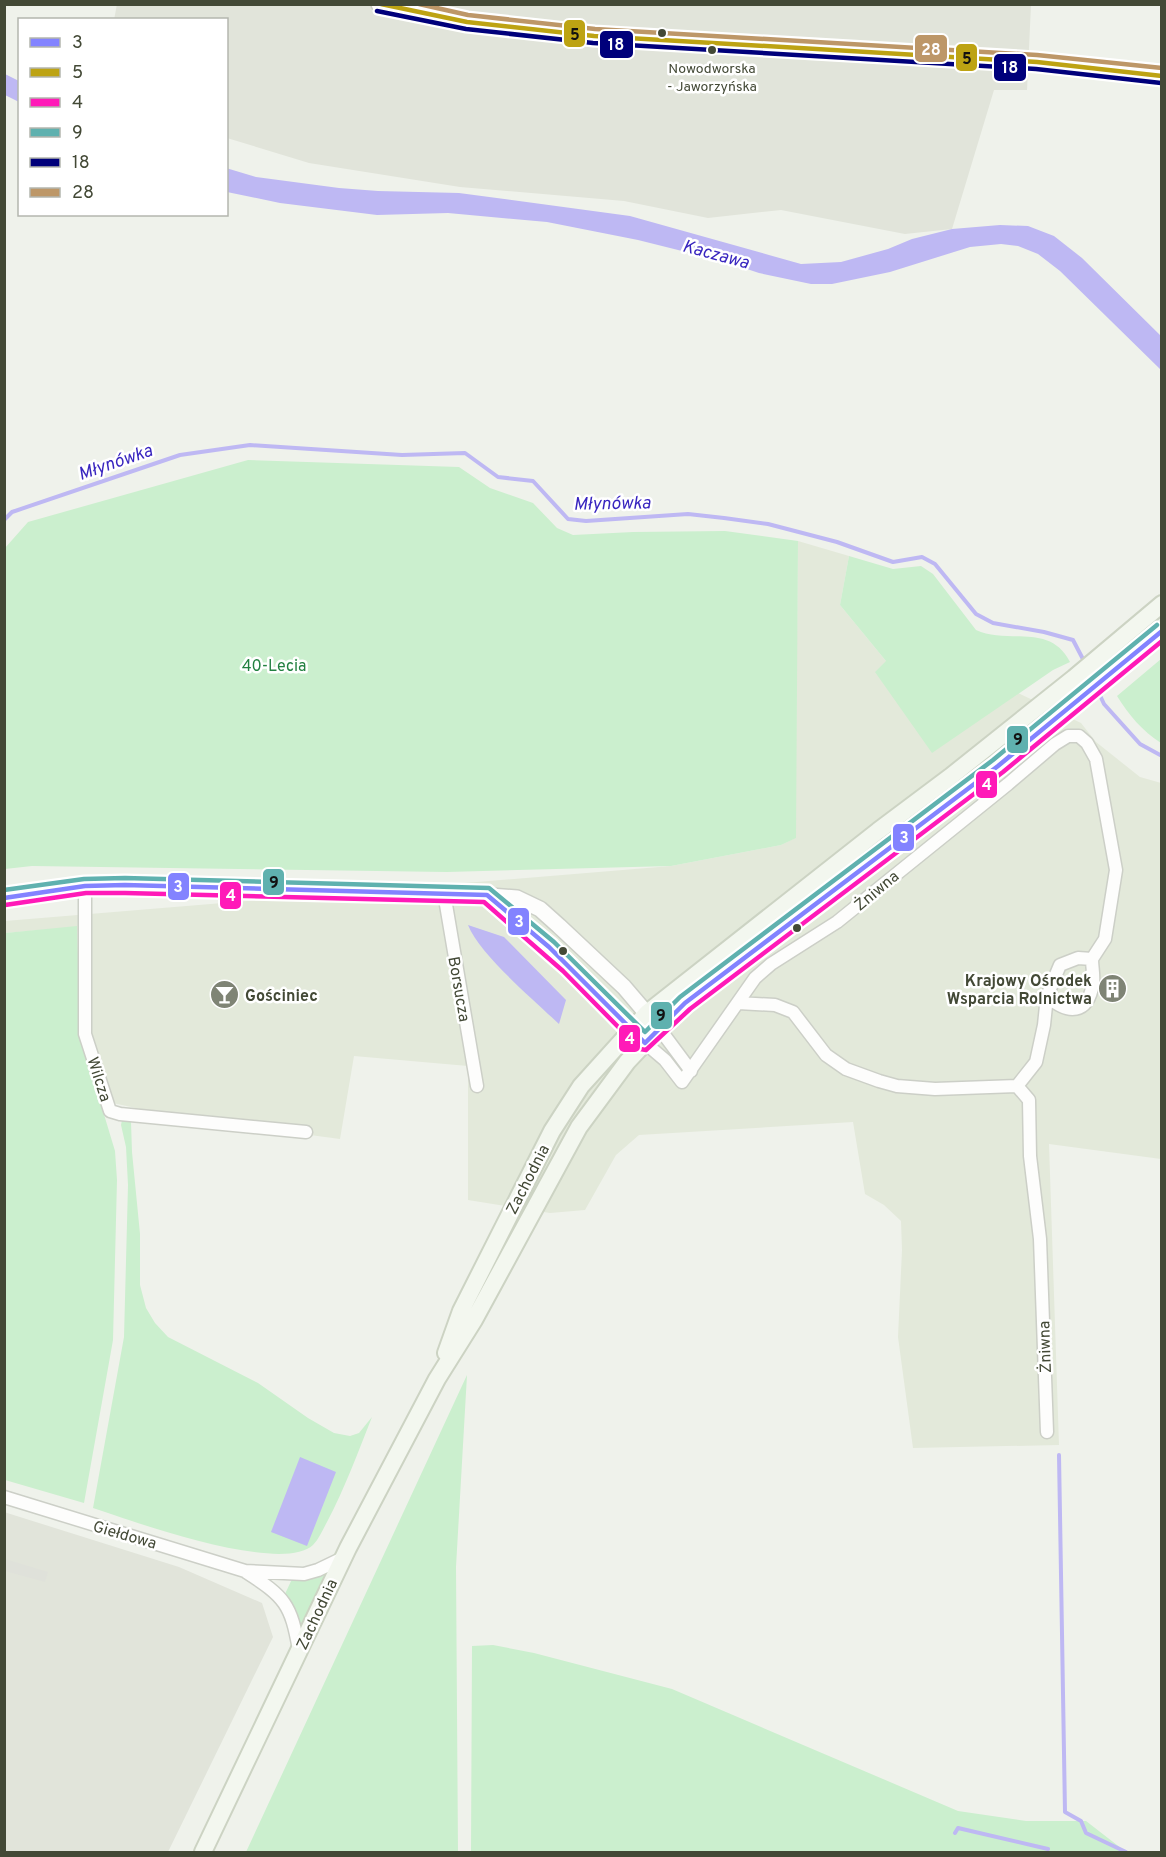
<svg xmlns="http://www.w3.org/2000/svg" width="1166" height="1857" viewBox="0 0 1166 1857" font-family="Overpass,sans-serif">
<style>
.residential{fill:#e3e9da}
.industrial{fill:#e1e4da}
.green{fill:#cbefce}
.parking{fill:#dfe1da}
.water{fill:#beb8f3}
.lines{fill:none;stroke-linecap:round;stroke-linejoin:round}
.stream{stroke:#beb8f3;stroke-width:4}
.minor-casing{stroke:#cccfc7;stroke-width:15}
.tertiary-casing{stroke:#cccfc7;stroke-width:18}
.secondary-casing{stroke:#ccd3c3;stroke-width:20}
.minor{stroke:#fdfdfc;stroke-width:12}
.tertiary{stroke:#fdfdfc;stroke-width:15}
.secondary{stroke:#f3f7ef;stroke-width:16}
.bus-1-casing{stroke:#fff;stroke-width:9}
.bus-2-casing{stroke:#fff;stroke-width:9}
.bus-3-casing{stroke:#fff;stroke-width:9}
.bus-4-casing{stroke:#fff;stroke-width:9}
.bus-5-casing{stroke:#fff;stroke-width:9}
.bus-6-casing{stroke:#fff;stroke-width:9}
.bus-1{stroke:#8383ff;stroke-width:4.5}
.bus-2{stroke:#bda313;stroke-width:4.5}
.bus-3{stroke:#ff1ab8;stroke-width:4.5}
.bus-4{stroke:#5fb1af;stroke-width:4.5}
.bus-5{stroke:#00007b;stroke-width:4.5}
.bus-6{stroke:#bd9768;stroke-width:4.5}
.bus-dot{fill:#434936;stroke:#fff;stroke-width:2}
.labels{text-anchor:middle;stroke-width:5;stroke-linejoin:round;paint-order:stroke}
.bus-label{font-size:14px;fill:#434936;stroke:#fff}
.park-label{font-size:16px;fill:#238141;stroke:#fff}
.street-label{font-size:16px;fill:#434936;stroke:#fff}
.poi-label{font-size:16px;font-weight:bold;fill:#434936;stroke:#fff;text-anchor:end}
.water-label{font-size:18px;font-style:italic;fill:#3825bf;stroke:#fff}
.line-badge{stroke:#fff;stroke-width:2}
.badge-label{font-size:16px;text-anchor:middle;font-weight:bold;fill:#fff}
.pale-badge-label{font-size:16px;text-anchor:middle;font-weight:bold;fill:#111}
</style>
<rect width="100%" height="100%" fill="#eff2eb"/>
<path class="residential" d="M798,541L849,556L840,605L886,661L932,752L1018,693L1081,723L1096,742L1140,777L1161,783V1159L1049,1144L1059,1445L913,1448L898,1337L902,1250L901,1221L884,1205L865,1194L853,1122L639,1135L616,1155L585,1210L550,1213L468,1200V1066L354,1056L340,1139L177,1117L99,1100L81,1038L77,927L5,933V921L671,866L781,845L795,838Z"/>
<path class="industrial" d="M117,4L1031,5L1027,90H994L952,229L905,234L781,210L708,218L624,201L460,187L309,163L227,138L226,20H114Z
M4,1512L179,1567L262,1603L273,1637L168,1852H5Z"/>
<path class="green" d="M248,460L459,467L490,488L533,503L557,528L573,535L633,532L725,531L798,541L796,838L781,845L671,866L447,872L32,866L5,869V548L28,522Z
M849,556L893,569L921,566L933,574L976,630C1007,645 1050,622 1070,662L1053,670L932,753L875,672L886,661L840,605Z
M1161,659V743C1142,731 1129,715 1117,696Z
M77,926L81,1038L115,1151L117,1180L113,1340L84,1503L5,1480V933Z
M122,1120L131,1122L132,1152L140,1234V1285L146,1308L155,1323L168,1337L258,1383L308,1418L334,1433L350,1436L359,1433L372,1417C358,1452 345,1488 327,1522C323,1529 319,1539 313,1545C281,1575 132,1521 93,1508L124,1337L128,1185L126,1147L121,1125Z
M467,1375L456,1567L458,1852H246Z
M329,1569L301,1630L297,1612L285,1594L292,1579Z
M493,1645L534,1653L672,1689L958,1811L1026,1821H1086L1126,1852H471L472,1646Z"/>
<path class="parking" d="M5,1559L48,1572L45,1582L5,1571Z"/>
<path class="water" d="M5,74L19,81V102L5,95Z
M226,168L256,177L339,188L378,191L459,193L630,216L801,264L841,262L888,249L912,239L952,229L1000,225L1028,226L1054,236L1082,258L1161,336V370L1060,271L1038,254L1018,246L1001,244L970,247L890,272L832,284H811L759,273L726,262L638,240L547,222L448,213L377,215L280,203L227,192Z
M468,925L504,937L566,1000L559,1024C534,1000 480,955 468,925Z
M300,1457L336,1472L307,1546L271,1532Z"/>
<g class="lines">
<path class="stream" d="M4,520L12,512L180,455L250,445L402,455L465,453L498,477L533,481L568,519L586,521L688,514L724,518L768,524L837,542L893,562L922,557L935,564L976,614L993,623L1044,632L1073,640L1085,663
M1097,689L1104,704L1140,744L1162,756
M1059,1455L1065,1812L1081,1821L1086,1833L1126,1852
M955,1833L958,1828L1048,1849"/>
<defs>
<path id="minor" d="M85,886V1034L110,1111L120,1114L306,1132
M444,893L477,1086
M738,1003L775,1005L793,1012L826,1055L846,1069L879,1081L897,1086L935,1089L1017,1086
M659,1028L691,1071
M645,1043L665,1060L682,1082L755,978L771,964L837,922L1008,784L1055,744L1068,736H1079L1087,743L1096,759L1116,870L1105,939L1092,959L1078,958L1060,965L1047,996C1068,1015 1088,1015 1093,983C1094,975 1092,967 1092,959
M1017,1086L1029,1100L1030,1156L1040,1239L1047,1432
M1017,1086L1036,1062L1044,1025L1047,996
M4,1497L245,1571L304,1574L318,1570L343,1558
M246,1572C285,1597 291,1604 299,1650"/>
<path id="tertiary" d="M379,4L467,22L594,36L1037,62L1162,76
M487,895C544,939 595,991 645,1043
M4,898L85,886L125,885L453,893L517,898L540,909L559,926L624,987L659,1028"/>
<path id="secondary" d="M446,1353L461,1311L552,1131L581,1086L647,1013L878,831L950,777L1074,678L1162,604
M203,1852L348,1548L437,1379L474,1320L579,1127L627,1062L659,1028L685,1003L998,766L1162,631"/>
</defs>
<use href="#minor" class="minor-casing"/>
<use href="#tertiary" class="tertiary-casing"/>
<use href="#secondary" class="secondary-casing"/>
<use href="#minor" class="minor"/>
<use href="#tertiary" class="tertiary"/>
<use href="#secondary" class="secondary"/>
<defs>
<path id="bus-1" d="M4,898L85,886L125,885L487,895L549,947L645,1043
M645,1043L685,1003L998,766L1162,631"/>
<path id="bus-2" d="M381,4L467,22L594,36L1037,62L1162,76"/>
<path id="bus-3" d="M5,905L86,893H125L484,902L563,971L640,1049L646,1050L690,1009L1003,772L1162,641"/>
<path id="bus-4" d="M4,890L84,879L125,878L489,888L554,942L645,1032L680,997L993,760L1157,625"/>
<path id="bus-5" d="M377,11L466,29L593,43L1036,69L1161,83"/>
<path id="bus-6" d="M419,4L468,15L595,29L1037,55L1162,68"/>
</defs>
<use href="#bus-1" class="bus-1-casing"/>
<use href="#bus-2" class="bus-2-casing"/>
<use href="#bus-3" class="bus-3-casing"/>
<use href="#bus-4" class="bus-4-casing"/>
<use href="#bus-5" class="bus-5-casing"/>
<use href="#bus-6" class="bus-6-casing"/>
<use href="#bus-1" class="bus-1"/>
<use href="#bus-2" class="bus-2"/>
<use href="#bus-3" class="bus-3"/>
<use href="#bus-4" class="bus-4"/>
<use href="#bus-5" class="bus-5"/>
<use href="#bus-6" class="bus-6"/>
</g>
<defs>
<symbol id="building-disc" viewBox="-11 -11 22 22"><circle r="9.5" fill="#7f8475" stroke="#fff"/><path d="M-4-6H4V6H1V3H-1V6H-4ZM-2.5-4.3h1.7v1.8h-1.7ZM.8-4.3h1.7v1.8H.8ZM-2.5-1h1.7V.8h-1.7ZM.8-1h1.7V.8H.8Z" fill="#fff"/></symbol>
<symbol id="bar-disc" viewBox="-11 -11 22 22"><circle r="9.5" fill="#7f8475" stroke="#fff"/><path d="M-6-5H6L.8 .8V4.5H3.5V6h-7V4.5H-.8V.8Z" fill="#fff"/></symbol>
</defs>
<g fill-rule="evenodd">
<use href="#building-disc" x="1096" y="972" width="33" height="33"/>
<use href="#bar-disc" x="208" y="978" width="33" height="33"/>
</g>
<g class="bus-dot">
<circle cx="662" cy="33" r="5"/>
<circle cx="712" cy="50" r="5"/>
<circle cx="797" cy="928" r="5"/>
<circle cx="563" cy="951" r="5"/>
</g>
<g class="labels">
<g class="bus-label">
<text x="712" y="73">Nowodworska<tspan x="712" dy="18">- Jaworzyńska</tspan></text>
</g>
<g class="park-label">
<text x="274" y="671">40-Lecia</text>
</g>
<g class="street-label">
<text transform="translate(876 890) rotate(-40)" y="6">Żniwna</text>
<text transform="translate(460 989) rotate(80)" y="6">Borsucza</text>
<text transform="translate(100 1079) rotate(72)" y="6">Wilcza</text>
<text transform="translate(527 1179) rotate(-63)" y="6">Zachodnia</text>
<text transform="translate(1044 1347) rotate(-92)" y="6">Żniwna</text>
<text transform="translate(125 1534) rotate(16)" y="6">Giełdowa</text>
<text transform="translate(316 1614) rotate(-65)" y="6">Zachodnia</text>
</g>
<g class="poi-label">
<text x="1092" y="986">Krajowy Ośrodek<tspan x="1092" dy="18">Wsparcia Rolnictwa</tspan></text>
<text x="245" y="1001" text-anchor="start">Gościniec</text>
</g>
<g class="water-label">
<text transform="translate(716 254) rotate(15)" y="6">Kaczawa</text>
<text transform="translate(115 462) rotate(-19)" y="6">Młynówka</text>
<text transform="translate(612 503) rotate(-1)" y="6">Młynówka</text>
</g>
</g>
<g class="line-badge">
<rect x="563" y="19" width="23" height="29" rx="6" fill="#bda313"/>
<rect x="599" y="30" width="35" height="29" rx="6" fill="#00007b"/>
<rect x="914" y="34" width="34" height="29" rx="6" fill="#bd9768"/>
<rect x="955" y="43" width="23" height="29" rx="6" fill="#bda313"/>
<rect x="993" y="53" width="34" height="29" rx="6" fill="#00007b"/>
<rect x="1006" y="725" width="23" height="29" rx="6" fill="#5fb1af"/>
<rect x="975" y="770" width="23" height="29" rx="6" fill="#ff1ab8"/>
<rect x="892" y="823" width="23" height="29" rx="6" fill="#8383ff"/>
<rect x="262" y="868" width="23" height="28" rx="6" fill="#5fb1af"/>
<rect x="167" y="872" width="23" height="29" rx="6" fill="#8383ff"/>
<rect x="219" y="881" width="23" height="29" rx="6" fill="#ff1ab8"/>
<rect x="507" y="907" width="23" height="29" rx="6" fill="#8383ff"/>
<rect x="650" y="1001" width="23" height="29" rx="6" fill="#5fb1af"/>
<rect x="618" y="1024" width="23" height="29" rx="6" fill="#ff1ab8"/>
</g>
<g class="badge-label">
<text x="616" y="50">18</text>
<text x="931" y="55">28</text>
<text x="1010" y="73">18</text>
<text x="987" y="790">4</text>
<text x="904" y="843">3</text>
<text x="178" y="892">3</text>
<text x="231" y="901">4</text>
<text x="519" y="927">3</text>
<text x="630" y="1044">4</text>
</g>
<g class="pale-badge-label">
<text x="575" y="40">5</text>
<text x="967" y="64">5</text>
<text x="1018" y="745">9</text>
<text x="274" y="888">9</text>
<text x="661" y="1021">9</text>
</g>
<rect width="1166" height="1857" fill="none" stroke="#434936" stroke-width="12"/>
<rect x="18" y="18" width="210" height="198" fill="#ffffff" stroke="#b4b6af" stroke-width="1.5"/>
<rect x="30" y="38" width="30" height="9" fill="#8383ff" stroke="#b4b6af" stroke-width="1.5"/>
<text x="72" y="48" font-size="18" fill="#434936">3</text>
<rect x="30" y="68" width="30" height="9" fill="#bda313" stroke="#b4b6af" stroke-width="1.5"/>
<text x="72" y="78" font-size="18" fill="#434936">5</text>
<rect x="30" y="98" width="30" height="9" fill="#ff1ab8" stroke="#b4b6af" stroke-width="1.5"/>
<text x="72" y="108" font-size="18" fill="#434936">4</text>
<rect x="30" y="128" width="30" height="9" fill="#5fb1af" stroke="#b4b6af" stroke-width="1.5"/>
<text x="72" y="138" font-size="18" fill="#434936">9</text>
<rect x="30" y="158" width="30" height="9" fill="#00007b" stroke="#b4b6af" stroke-width="1.5"/>
<text x="72" y="168" font-size="18" fill="#434936">18</text>
<rect x="30" y="188" width="30" height="9" fill="#bd9768" stroke="#b4b6af" stroke-width="1.5"/>
<text x="72" y="198" font-size="18" fill="#434936">28</text>
</svg>
